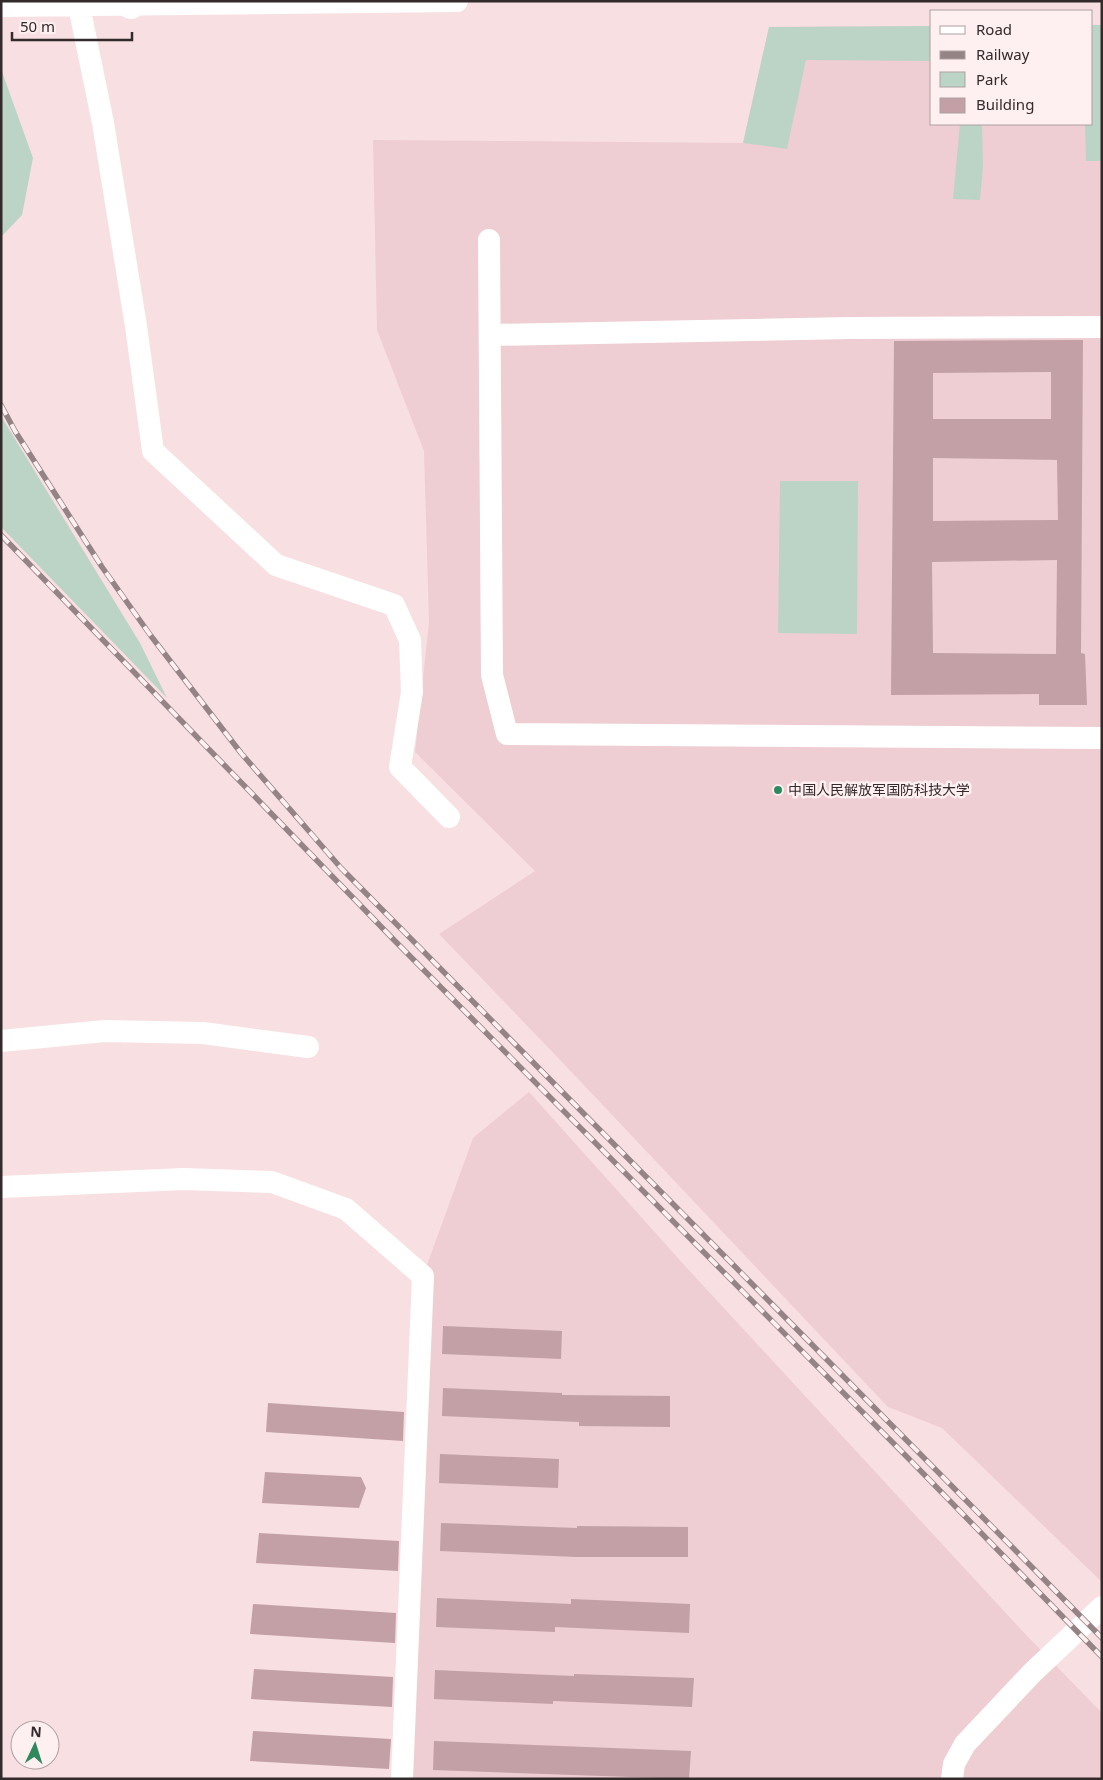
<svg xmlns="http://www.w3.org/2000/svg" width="1103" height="1780" viewBox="0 0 1103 1780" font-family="'Noto Sans','Noto Sans SC',sans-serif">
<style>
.built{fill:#eeced2}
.green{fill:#bcd4c6}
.building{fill:#c2a0a5;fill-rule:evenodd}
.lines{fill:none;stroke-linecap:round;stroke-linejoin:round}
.minor{stroke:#fff;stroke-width:22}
.major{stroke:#fff;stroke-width:28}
.rail-casing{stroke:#948486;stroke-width:5.5}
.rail{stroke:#feeff1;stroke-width:4;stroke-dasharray:11;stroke-linecap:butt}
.poi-dot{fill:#2f895f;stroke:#feeff1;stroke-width:2}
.labels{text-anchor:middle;stroke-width:5;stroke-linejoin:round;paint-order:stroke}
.poi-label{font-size:14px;fill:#332a2b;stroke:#feeff1;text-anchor:start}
</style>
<rect width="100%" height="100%" fill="#f8dfe2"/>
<path class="built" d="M1092,25H1102V1582L942,1428L888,1407L563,1063L439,934L535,871L415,752L429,622L424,451L377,330L373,140L743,143L769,27L932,26V124H1092Z
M529,1092L686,1267L1028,1637L1102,1713V1779H402L423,1276L473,1138Z"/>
<path class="green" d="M1092,25H1102V161H1086L1085,124H1092Z
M932,26V61L806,60L787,149L743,143L769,27Z
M1,69L33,158L22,215L1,237Z
M960,124H982L983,167L980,200L953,199Z
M1,416L140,643L167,698L1,527Z
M780,481H858L857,634L778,633Z"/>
<path class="building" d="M1083,340L1081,653L1085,654L1087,705H1039V694L891,695L894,341ZM1051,372V419H933V373ZM933,458L1057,460L1058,520L933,521ZM1057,560L1056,654L933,653L932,562Z
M443,1326L562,1331L561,1359L442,1354Z
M443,1388L562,1393V1395L670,1396V1427L579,1426V1422L442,1416Z
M268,1403L404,1412L403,1441L266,1432Z
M440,1454L559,1459L558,1488L439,1483Z
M265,1472L361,1477L366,1488L359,1508L262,1503Z
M441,1523L577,1528V1526L688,1527V1557H576L440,1551Z
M259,1533L399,1541L398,1571L256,1563Z
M437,1598L571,1604V1599L690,1604L689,1633L555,1627V1632L436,1627Z
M253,1604L396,1613L395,1643L250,1634Z
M254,1669L393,1677L392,1707L251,1699Z
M435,1670L574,1676V1674L694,1678L692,1707L553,1701V1704L434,1699Z
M253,1731L391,1739L389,1769L250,1761Z
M434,1741L691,1751L689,1779L433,1770Z"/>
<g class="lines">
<path class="minor" d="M1,6L457,1
M79,6L103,123L136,326L153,451L276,565L394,605L410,640L412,692L400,767L449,817
M489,240L492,675L507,734L1102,738
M490,335L850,328L1102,327
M1,1041L105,1031L203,1033L308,1047
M1,1187L184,1179L272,1182L346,1209L423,1276L402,1779
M952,1779L954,1764L965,1744L1033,1672L1102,1607"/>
<path class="major" d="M131,5L132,1"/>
<defs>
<path id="rail" d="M1,405L15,431L102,567L151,636L241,753L341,868L1102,1638
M1,535L395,941L912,1462L1102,1657"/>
</defs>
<use href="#rail" class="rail-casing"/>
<use href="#rail" class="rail"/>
</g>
<circle class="poi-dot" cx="778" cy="790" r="5"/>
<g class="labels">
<g class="poi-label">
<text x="788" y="795">中国人民解放军国防科技大学</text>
</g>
</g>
<rect width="1103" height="1780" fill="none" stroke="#332a2b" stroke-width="5"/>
<rect x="930" y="10" width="162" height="115" fill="#feeff1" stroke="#ada0a2"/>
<rect x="940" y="26" width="25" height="8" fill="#ffffff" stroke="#ada0a2"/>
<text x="976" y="35" font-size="15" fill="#332a2b">Road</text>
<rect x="940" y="51" width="25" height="8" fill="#948486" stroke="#ada0a2"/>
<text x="976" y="60" font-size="15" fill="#332a2b">Railway</text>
<rect x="940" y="72" width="25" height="15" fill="#bcd4c6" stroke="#ada0a2"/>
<text x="976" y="85" font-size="15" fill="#332a2b">Park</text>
<rect x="940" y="98" width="25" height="15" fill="#c2a0a5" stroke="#ada0a2"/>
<text x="976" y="110" font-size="15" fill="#332a2b">Building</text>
<g transform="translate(35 1745) rotate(4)"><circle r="24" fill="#feeff1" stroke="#ada0a2"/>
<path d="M0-4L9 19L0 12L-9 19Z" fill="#2f895f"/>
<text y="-8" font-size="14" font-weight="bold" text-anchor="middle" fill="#332a2b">N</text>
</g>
<path d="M12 32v8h120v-8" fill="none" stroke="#332a2b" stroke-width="2.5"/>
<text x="20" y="32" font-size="15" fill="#332a2b" stroke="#feeff1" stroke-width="4" paint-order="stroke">50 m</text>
</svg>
